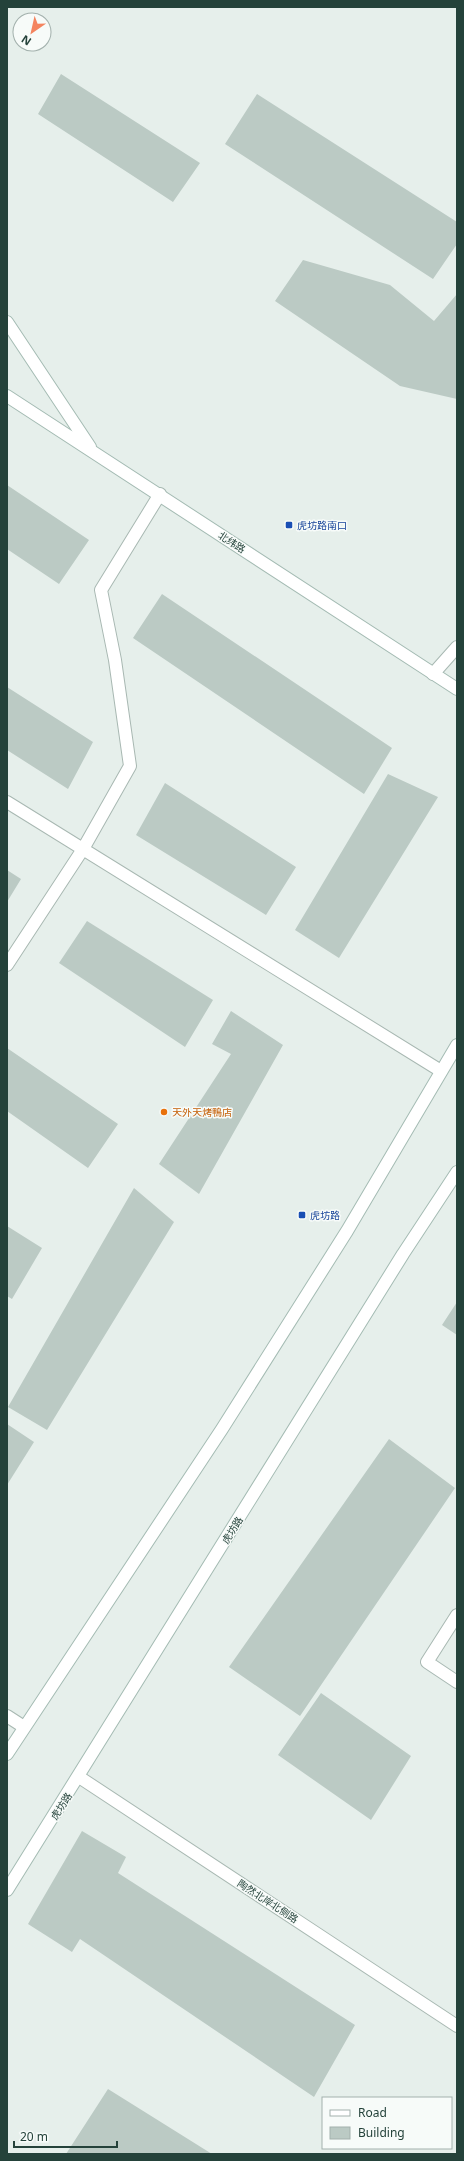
<svg xmlns="http://www.w3.org/2000/svg" width="464" height="2161" viewBox="0 0 464 2161" font-family="'Noto Sans','Noto Sans SC',sans-serif">
<style>
.building{fill:#bbcac4}
.lines{fill:none;stroke-linecap:round;stroke-linejoin:round}
.street-casing{stroke:#a8b8b2;stroke-width:14}
.secondary-casing{stroke:#a4bbb3;stroke-width:14}
.street{stroke:#fff;stroke-width:12}
.secondary{stroke:#fff;stroke-width:12}
.transit-dot{fill:#1a4fb4;stroke:#f7fbf9;stroke-width:1.5}
.food-dot{fill:#e8710a;stroke:#f7fbf9;stroke-width:1.5}
.labels{text-anchor:middle;stroke-width:3;stroke-linejoin:round;paint-order:stroke}
.transit-label{font-size:10px;fill:#164399;stroke:#f7fbf9;text-anchor:start}
.street-label{font-size:10px;fill:#24423a;stroke:#f7fbf9}
.food-label{font-size:10px;fill:#c56008;stroke:#f7fbf9;text-anchor:start}
</style>
<rect width="100%" height="100%" fill="#e6efeb"/>
<path class="building" d="M61,74L200,163L173,202L38,114Z
M257,94L457,222V244L433,279L225,144Z
M303,260L390,285L434,321L457,294V399L400,386L275,301Z
M7,485L89,540L59,584L7,549Z
M162,594L392,748L364,794L133,638Z
M7,687L93,742L68,789L7,750Z
M388,774L438,797L339,958L295,930Z
M165,783L296,867L266,915L136,835Z
M7,870L21,879L7,902Z
M87,921L213,1000L185,1047L59,963Z
M231,1011L283,1045L199,1194L159,1164L231,1054L212,1044Z
M7,1048L118,1124L88,1168L7,1111Z
M134,1188L174,1222L47,1430L8,1407Z
M7,1226L42,1248L12,1299L7,1296Z
M457,1302V1335L442,1325Z
M7,1424L34,1442L7,1485Z
M389,1439L455,1488L300,1716L229,1667Z
M321,1693L411,1756L371,1820L278,1755Z
M82,1831L126,1857L118,1873L355,2025L314,2097L80,1939L72,1952L28,1924Z
M108,2089L212,2154H66Z"/>
<g class="lines">
<defs>
<path id="street" d="M433,674L457,647
M7,802L441,1071
M7,965L83,849L130,766L115,660L101,590L160,494
M457,1615L427,1662L457,1682
M7,1716L24,1727
M79,1777L457,2026"/>
<path id="secondary" d="M7,322L90,447
M7,396L457,689
M7,1754L222,1429L347,1231L457,1045
M7,1890L403,1254L457,1172"/>
</defs>
<use href="#street" class="street-casing"/>
<use href="#secondary" class="secondary-casing"/>
<use href="#street" class="street"/>
<use href="#secondary" class="secondary"/>
</g>
<g class="transit-dot">
<rect x="285" y="521" width="8" height="8" rx="2"/>
<rect x="298" y="1211" width="8" height="8" rx="2"/>
</g>
<circle class="food-dot" cx="164" cy="1112" r="4"/>
<g class="labels">
<g class="transit-label">
<text x="297" y="529">虎坊路南口</text>
<text x="310" y="1219">虎坊路</text>
</g>
<g class="street-label">
<text transform="translate(232 542) rotate(33)" y="4">北纬路</text>
<text transform="translate(232 1530) rotate(-58)" y="4">虎坊路</text>
<text transform="translate(61 1806) rotate(-57)" y="4">虎坊路</text>
<text transform="translate(268 1901) rotate(33)" y="4">陶然北岸北侧路</text>
</g>
<g class="food-label">
<text x="172" y="1116">天外天烤鴨店</text>
</g>
</g>
<rect width="464" height="2161" fill="none" stroke="#24423a" stroke-width="16"/>
<rect x="322" y="2097" width="130" height="52" fill="#f7fbf9" stroke="#a3b1ad"/>
<rect x="330" y="2110" width="20" height="6" fill="#ffffff" stroke="#a3b1ad"/>
<text x="358" y="2117" font-size="12" fill="#24423a">Road</text>
<rect x="330" y="2127" width="20" height="12" fill="#bbcac4" stroke="#a3b1ad"/>
<text x="358" y="2137" font-size="12" fill="#24423a">Building</text>
<g transform="translate(32 32) rotate(214)"><circle r="19" fill="#f7fbf9" stroke="#a3b1ad"/>
<path d="M0-3L7 15L0 10L-7 15Z" fill="#f4845f"/>
<text y="-6" font-size="11" font-weight="bold" text-anchor="middle" fill="#24423a">N</text>
</g>
<path d="M14 2141v6h103v-6" fill="none" stroke="#24423a" stroke-width="2"/>
<text x="20" y="2141" font-size="12" fill="#24423a" stroke="#f7fbf9" stroke-width="3" paint-order="stroke">20 m</text>
</svg>
